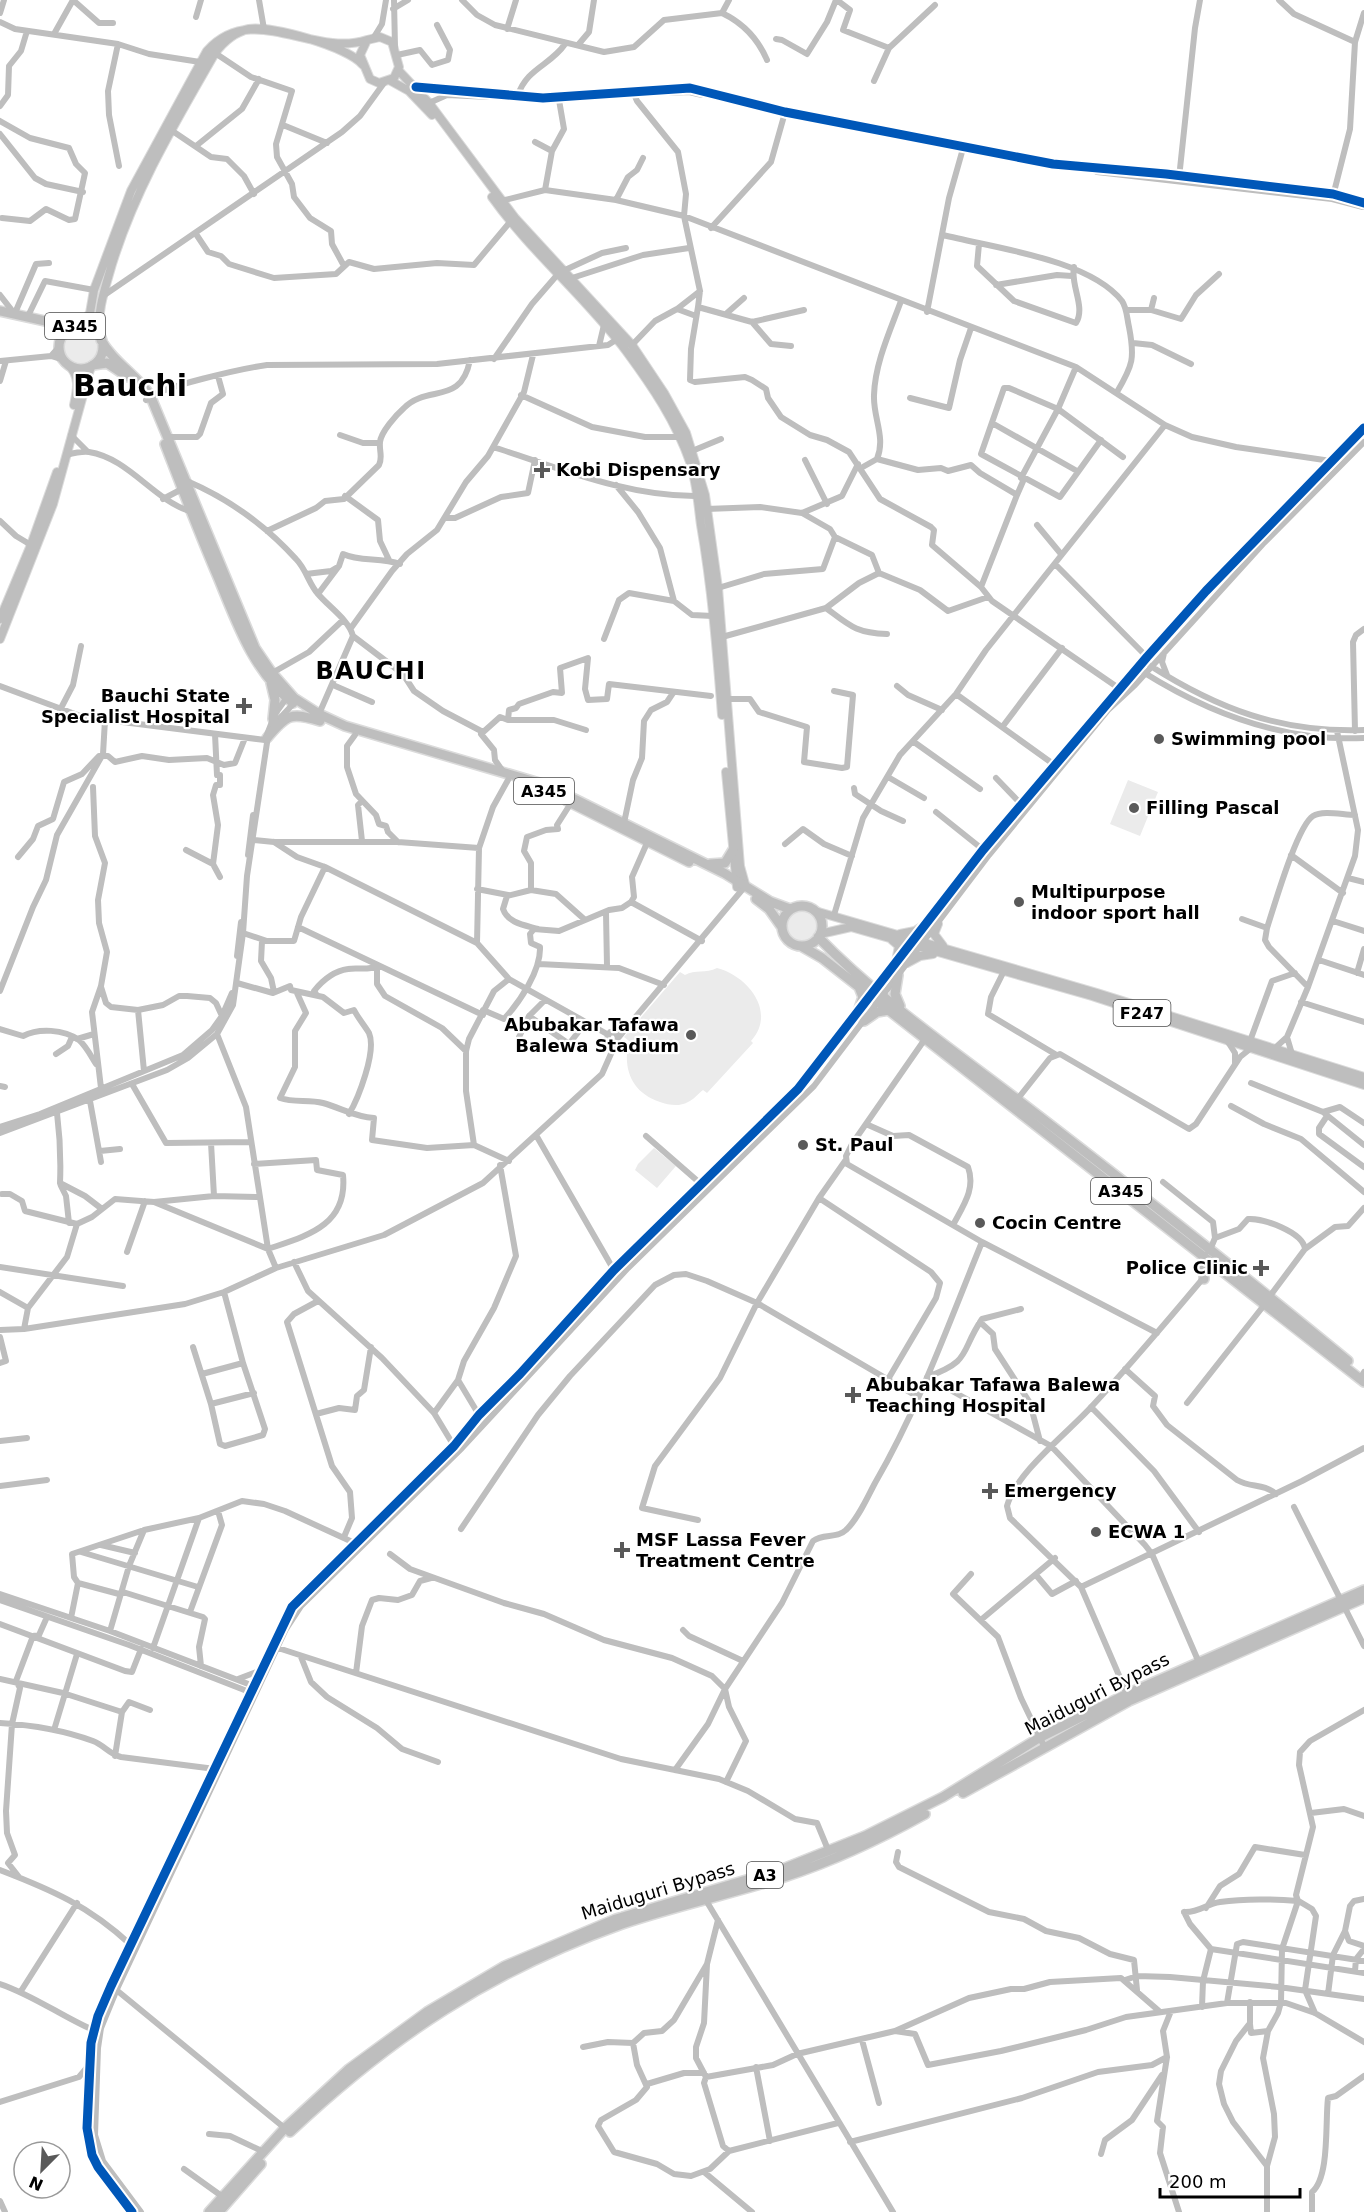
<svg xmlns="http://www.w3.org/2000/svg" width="1364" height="2212" viewBox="0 0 1364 2212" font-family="'DejaVu Sans',sans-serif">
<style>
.green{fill:#ebebeb}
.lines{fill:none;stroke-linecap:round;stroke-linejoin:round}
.major-casing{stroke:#dbdbdb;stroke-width:10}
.highway-casing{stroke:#dbdbdb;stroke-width:12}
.minor{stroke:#bebebe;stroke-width:6}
.major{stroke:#bebebe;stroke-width:8}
.highway{stroke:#bebebe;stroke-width:9}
.cycleway-casing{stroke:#fff;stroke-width:13}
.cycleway{stroke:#0057b8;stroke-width:9}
.poi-dot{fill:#595959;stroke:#fff;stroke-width:2}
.labels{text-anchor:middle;stroke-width:4.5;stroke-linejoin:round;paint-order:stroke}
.shield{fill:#fff;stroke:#4c4c4c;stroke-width:1.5}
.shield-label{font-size:16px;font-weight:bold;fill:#000}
.poi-label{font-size:18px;font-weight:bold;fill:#000;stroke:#fff;text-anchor:start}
.street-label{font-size:18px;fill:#000;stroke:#fff}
.district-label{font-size:24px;font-weight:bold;letter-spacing:1.5px;fill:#000;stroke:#fff}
.town-label{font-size:30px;font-weight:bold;fill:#000;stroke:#fff}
</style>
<rect width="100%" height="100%" fill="#fff"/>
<path class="green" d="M63 347a18 18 0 1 1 36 0a18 18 0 1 1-36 0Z
M1128,780L1158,792L1140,836L1110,824Z
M785 926a17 17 0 1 1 34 0a17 17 0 1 1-34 0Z
M717,968C748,976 777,1012 751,1041L753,1043L707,1093L703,1090C698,1094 693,1100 688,1102C679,1107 669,1105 660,1102C632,1093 622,1069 629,1041L624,1037L680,972L685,975C695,969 706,974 717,968Z
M654,1148L676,1166L657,1188L635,1170L638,1164Z"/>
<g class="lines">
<defs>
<path id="major" d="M380,37L392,42L399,67L394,78L379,83L370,79L360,55L367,40Z
M399,71L429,103L515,218L632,345L664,393L686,433L705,495L718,588L740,866L745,884
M391,81L409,91L432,115
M492,197C532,253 586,297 627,352C652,386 676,421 690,462C697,483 698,503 701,525C712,588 717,651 722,715
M76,326L85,320L90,313L94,290L131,191L207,51C253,0 312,58 367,40
M99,336C97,310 105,289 112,264C136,187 175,123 215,53C224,41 234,32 249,29C271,25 349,47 363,65
M68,365C81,376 77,391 74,405
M0,619L31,545L57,472
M0,639L53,504L91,366
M726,772L737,887
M815,911L1097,993L1364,1077
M938,924L934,934L943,946
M820,934L851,927L1092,996L1364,1085
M900,934L915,931L926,924
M892,940L899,946L896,962
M907,963L920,956L933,954"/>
<path id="highway" d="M0,311L72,327
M59 347a22 22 0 1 1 44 0a22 22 0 1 1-44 0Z
M101,340C113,362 136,374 150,395L255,648L272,673L294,698L319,714L345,726L546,785L724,873L771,902L790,909
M93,365L107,363L128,377
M165,444C182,488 199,533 218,577C237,623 253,671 293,703
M271,683L275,700L273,719
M267,738C287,714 291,712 320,721
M567,801L689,862
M710,864L725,863L733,850
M756,899L769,909L781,926
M782 926a20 20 0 1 1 40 0a20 20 0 1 1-40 0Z
M818,937C877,998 950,1048 1018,1100C1129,1185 1240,1272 1348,1361
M801,946L822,958L1364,1382
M898,975L895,994L900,1006
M857,1015L863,997L859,987
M864,1021L877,1012L889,1010
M1204,1279V1256
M963,1793L1129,1701L1364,1598
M290,2132C392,2036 490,1971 622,1924C675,1906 731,1894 784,1877C833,1861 880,1839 925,1814
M209,2212L285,2128L349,2069L427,2012L505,1966L616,1919L780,1870L865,1836L943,1797L1039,1738L1127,1694L1364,1590
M219,2212L261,2164"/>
</defs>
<use href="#major" class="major-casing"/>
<use href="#highway" class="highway-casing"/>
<path class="minor" d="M73,0L99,23H113
M259,0L264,29
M394,0L395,47
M462,0L477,15L495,25L604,52L634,47L664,20L722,13L729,0
M837,0L850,10L843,30L889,48L874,81
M1279,0L1294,14L1355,42
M393,9L408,0
M0,13L4,0
M722,13C743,23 758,39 767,60
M196,17L201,0
M0,22L15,29L118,44L149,54L200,62
M507,29L516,0
M54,34L73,0
M374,37L382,24L386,0
M776,39L782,40L807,54L827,22L836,0
M118,44L108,91L109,115L119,166
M578,45L589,32L594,0
M889,48L935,5
M215,53L251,77L292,91L276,144L277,157L292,184L294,197L310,218L331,231L332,244L344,266
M397,55L420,50L432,65L448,60L450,50L437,25
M416,87L543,98L690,88L785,112L1053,164L1166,174L1333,194L1364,203
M667,93L689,92L702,95
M634,94L637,101L678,152L686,194L684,216L700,291L698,307
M518,95C527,68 551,65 565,44
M571,99L618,95
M429,103L447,95L489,97
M0,106L8,95L9,66L21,51L27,31
M0,121L30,138L69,148L76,164L85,173L75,219L69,220L46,209L30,221L2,218
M283,125L327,143
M171,130L211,157L227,159L244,176L254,194
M0,134L35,178L46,184L83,192
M535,142L552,151
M196,146L242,109L259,79
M1097,172L1332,199L1363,207
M1179,178L1195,28L1200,0
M545,190L552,151L564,129L559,100
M1333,196L1350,129L1355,42L1364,13
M616,200L628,177L637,170L643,158
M501,201L545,190L616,200L684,216L1076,367L1165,425L1192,437L1236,447L1331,461
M711,228L771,162L784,116
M196,234L208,252L221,256L229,264L274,278L336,274L349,262L374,269L437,263L474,265L510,222
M943,235C994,248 1089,259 1122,301C1127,308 1127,319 1129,327C1135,358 1133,365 1117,392
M979,244L977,266L1014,301L1076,323C1086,307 1070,285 1074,267
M565,270L602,253L626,248
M572,278L643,255L689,248
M996,285L1057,275L1072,276
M0,295L14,313
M103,296L342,132L360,116L384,83
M677,309L700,291
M804,310L752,322L698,307L691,349L690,380L695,382L745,377L752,380L766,389L768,398L781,417L810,435L827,440L849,452L880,499L931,527L934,530L932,545L981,587L992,601L1120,689
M1126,310H1151L1181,319L1196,295L1219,274
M1151,310L1154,298
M927,312L949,198L962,152
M15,313L36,264L49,263
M727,313L744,298
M28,316L45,281L94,290
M752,322L771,344L791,346
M1133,343L1152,345L1191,364
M632,345L655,321L677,309L696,316
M599,346L604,325
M51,356L59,347
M494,359L532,304L558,274
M0,361L51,356L64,360
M0,381L6,361
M521,395L592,427L645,437H679
M910,398L949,408L960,360L971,328
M146,400C157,387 246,368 267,365L437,364L608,345L619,338
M992,423L1077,471
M71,435L87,451
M340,435L363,443H380
M168,437H197L200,434L211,403L223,394L218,376
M1101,440L1060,497L981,454L1004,388H1009L1058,409L1123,457
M493,447C559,468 628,497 698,496
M692,451L721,439
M66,455C74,453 82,451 89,452C128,458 153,499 189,511
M877,459C886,437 873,418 874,395C875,363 890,331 901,301
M805,460L827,504
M861,468L877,459L918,470L941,468L948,471L971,465L980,473L1017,495L1024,479
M1021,478L1058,409L1076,367
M187,481C229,499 266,526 296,559C306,569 309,584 318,594C329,607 349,620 353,636L403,674L414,691L443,711L483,732
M616,485L638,512L660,548L674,601L692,615L713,616
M345,496L378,520L380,541L389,560
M163,499L182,489
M706,509L760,507L802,513L842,496L858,464
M802,513L830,529L835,537L872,555L879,573
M446,518H455L501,497L528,493L535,460
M0,521L16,536L31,545
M1037,525L1061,554
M267,531L316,508L325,501L344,499L379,465C383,457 379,451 380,442C381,432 396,415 404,408C428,384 461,406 470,360
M1055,564L1147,657
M306,574L331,571L336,568
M981,587L1017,495
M718,588L764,574L823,569L835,537
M318,594L339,566L343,554C360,562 381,557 400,564
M826,608C850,626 856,633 887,634
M351,628L392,571L407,554L437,530L466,482L488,456L524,392L533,355
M722,637L826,608L859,583L879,573L920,590L948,611L988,597
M604,639L619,600L629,593L674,601
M1164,653L1162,662L1167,675
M1149,665C1218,709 1281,733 1364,730
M1143,672C1210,714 1284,742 1364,738
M272,673L309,652L342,621
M333,685L372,702
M0,686L83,717L265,740
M897,686L908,695L942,710
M956,694L1056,766
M726,699H750L759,712L807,727L804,762L842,768L847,767L853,695L834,691
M60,710L73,685L81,646
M319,714L353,636
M278,720L296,701
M508,720H554L586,730
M1003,726L1062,648
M1355,731L1353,642L1356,635L1364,629
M215,734L217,775H220V785H216L213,795L218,825L213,864L220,877
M355,735L347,746V767L356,794L376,815L379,824L386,826L388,832L398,842
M266,737L275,714L288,696
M914,742L980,789
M502,770L495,760L494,750L481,734L500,717L508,720L509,710L516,708L519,704L553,692L562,693L560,668L588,658L585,689L588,700L607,699L609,684L711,696
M888,777L924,798
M996,778L1022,805
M93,787L95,836L105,863L98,900L99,923L107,952L101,986L92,1012L101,1088
M854,788L855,794L881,811L903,821
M362,801L358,805L362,841
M936,812L986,852
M624,823L633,780L642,758L644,721L651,710L667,702L673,693
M254,840L274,842H398L479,848
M274,842L297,857L325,867L477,943L509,979L607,1034
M785,844L803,829L824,844L852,856
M186,850L213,864
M248,855L253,815
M1291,855L1343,893
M18,857L33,839L38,826L53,819L64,782L82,774L99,756H108L115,762L142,756L169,760L207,758L224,765L235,763L245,738
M1348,878L1364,882
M477,889L508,895
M531,890V863L524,851L527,837L546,830L558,829L557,825L571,803
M631,902L702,941
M606,913L607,966
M834,915L863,818L900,755L956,694L986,650L1165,425
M1242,919L1267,928
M1333,921L1364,931
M298,927L483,1015
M538,929C524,925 508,923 503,909L507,896L531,890L556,894L584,919
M243,933L267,941H294L301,917L325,867
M266,941H262L261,961L271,978L274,992
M477,943L479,848L493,807L508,780
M237,956L241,922
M1319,960L1364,975
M539,964L619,968L664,985
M377,966V984L385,996L442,1028L466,1051
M1004,971L991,997L988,1014L1055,1054
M1357,973L1364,949
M237,983L273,993L290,986L291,990L323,997L344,1013L354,1010C358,1018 365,1026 369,1033C377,1051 358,1099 349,1114
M101,987L106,1003L111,1007L138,1010L163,1005L179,996H187L210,998L216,1003L222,1016
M1308,987L1269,947L1265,940L1267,928C1274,907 1297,826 1313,816C1323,810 1343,815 1355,815
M0,991L33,907L46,880L57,835L103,754L105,720
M297,993L306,1013L295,1031V1067L280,1098C294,1103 309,1099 323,1103C341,1108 355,1117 374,1118L372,1140L427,1148L474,1145L509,1161
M316,994L314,991C322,981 334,971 348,969C358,967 367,971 377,966
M1301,1002L1364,1022
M138,1010L144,1071
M483,1010L504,1019C520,1002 541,970 540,947L531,943L530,934L534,929L559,931L609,910L622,908L631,902L634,897L632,877L647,843
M529,1016L569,1044L586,1022
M0,1029L23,1036C38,1028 64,1029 79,1040C86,1046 91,1056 96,1064
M217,1034L246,1107L268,1249L276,1268
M519,1037L529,1016L545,1000
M1287,1037L1292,1054
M618,1038L742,890
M77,1039L94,1034
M925,1039L852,1144L846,1156L847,1164L982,1242L1157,1333
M1250,1041L1272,981L1295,973
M1228,1042L1235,1053V1063
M1274,1049L1287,1037L1308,987L1355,856L1358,830L1337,731
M56,1054L68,1046L72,1037
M1251,1083L1323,1112L1364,1145
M132,1084L166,1143L250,1142
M0,1086L5,1087
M90,1101L101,1162
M1016,1101L1050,1058L1060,1054L1189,1129L1196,1124L1240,1057L1250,1049
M1231,1106L1264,1124L1301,1139L1364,1192
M1323,1112L1340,1107L1364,1123
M57,1113C60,1137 61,1159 60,1183
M1327,1116L1319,1128V1134L1364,1167
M866,1124L893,1136L909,1135L968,1167C976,1189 963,1206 953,1225
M0,1127L40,1114L183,1055L212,1030L222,1016L232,993
M0,1133L167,1070L188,1058L217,1034L233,1005L243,933L247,876L268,736
M536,1135L615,1272
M646,1136L701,1184
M211,1143L214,1196
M474,1145L466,1091V1051L469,1039L494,991L509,979
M100,1151L120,1149
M1163,1182L1213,1222L1215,1238L1210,1250
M61,1186L60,1183L85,1196L102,1209
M61,1186L66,1196L69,1223
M2,1194H10L22,1201L25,1211L77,1224L92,1217L115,1199L154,1202L214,1196L259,1197
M819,1198L931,1272L940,1283L936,1298L887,1381
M154,1202L268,1249C306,1236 348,1226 343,1175L317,1170L316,1160L254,1164
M1215,1238L1239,1229L1248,1219C1263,1218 1303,1232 1305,1249
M127,1252L145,1201
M294,1262L308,1291L382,1358L434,1413L454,1446
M0,1267L123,1286
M0,1292L28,1308L24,1329
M1270,1296L1305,1249L1335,1227L1348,1226L1364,1208
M318,1301L294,1314L287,1322L332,1466L350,1492L352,1518L344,1537
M28,1308L67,1257L77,1224
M980,1322L993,1334L995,1349L1030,1403L1040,1441
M0,1330L24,1329L185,1304L224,1292L276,1268L384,1235L483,1183L602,1074L618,1038L616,1033L610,1032L606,1040L614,1043
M0,1337L6,1361L0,1363
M193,1347L211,1404L220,1444L225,1446L263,1435L265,1429L243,1363L224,1292
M1125,1369L1155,1396L1153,1406L1167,1425L1237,1480C1251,1488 1263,1483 1276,1494
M202,1374L243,1363
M1363,1374L1364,1372
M927,1377L1051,1446L1145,1545L1152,1554L1200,1665
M927,1377C973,1360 959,1353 982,1319L1021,1309
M1187,1403L1265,1304
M211,1404L254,1393
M1091,1407L1154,1471L1199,1532
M434,1413L458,1380
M316,1414L339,1408L355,1410L357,1396L364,1390L371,1347
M479,1415L458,1380L464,1361L494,1308L516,1256L500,1165
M0,1441L27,1438
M0,1486L47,1480
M1294,1507L1364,1646
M698,1520L642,1508L655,1466L720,1378L757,1303L819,1198L845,1161
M461,1529L538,1415L570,1376L655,1285L674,1275L686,1274L707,1281L757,1303L918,1397
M101,1545L135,1553
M81,1552L198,1587
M390,1554L410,1569L504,1603L544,1614L604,1640L672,1658L712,1676L725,1689L729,1707L746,1741L726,1782
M971,1574L953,1594L998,1637L1021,1698L1044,1746
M1036,1575L1052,1594L1076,1581
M78,1583L119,1594L123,1592L203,1617L205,1619L199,1647L201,1666
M1081,1587L1302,1481L1364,1448
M0,1594L110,1631L256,1687
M0,1600L129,1645L252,1693
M190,1612L222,1525L218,1511
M71,1618L78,1583L74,1577L72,1554L144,1530L199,1518L242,1501L264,1504L285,1511L359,1545
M982,1619L1055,1558
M0,1624L125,1671L132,1672L141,1649
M683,1630L689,1636L743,1661
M110,1631L129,1566L144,1530
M153,1648L199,1518
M278,1648L621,1759L719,1779L748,1791L795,1819L817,1823L829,1852
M301,1657L311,1682L327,1697L377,1728L402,1749L438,1762
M356,1673L362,1626L372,1600L379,1598L398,1600L412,1595L420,1581L431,1578
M0,1679L63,1693L122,1712L129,1702L150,1710
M238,1679L259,1671
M1127,1694L1081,1587L1010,1518L1007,1506C1016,1472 1069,1432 1093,1405C1136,1359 1176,1310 1217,1262
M0,1723C32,1725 63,1730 93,1741C104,1745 109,1754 121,1757L215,1769
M54,1730L77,1654
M115,1756L122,1712
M675,1770L708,1724L725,1689L782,1603L813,1541C823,1533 837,1539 846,1530C858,1519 867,1498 875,1483C919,1407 949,1323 982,1242
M1311,1813L1344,1809L1364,1816
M898,1852L896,1862L899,1867L989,1912L1024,1919L1046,1931L1079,1938L1110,1954L1134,1960L1137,1990
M0,1870C52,1890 89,1906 131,1945
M19,1877L8,1863L15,1855L7,1833L6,1811L12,1724L20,1688L16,1681L33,1636L39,1635L47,1617
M704,1897L893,2212
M1297,1900L1312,1909L1316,1916L1305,1990L1315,2013
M1298,1901L1296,1895L1313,1827L1299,1765L1300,1752L1310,1741L1364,1710
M1206,1908L1220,1886L1239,1874L1255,1847L1305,1855
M1184,1912L1190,1924L1211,1949L1364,1973
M1184,1912C1199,1913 1206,1904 1220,1902C1246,1898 1272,1899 1298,1901
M1345,1931L1349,1941L1364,1946
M707,1964L704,2023L696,2047V2058L706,2077L704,2083L723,2146L729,2151
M1355,1971L1356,1959L1364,1949
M1125,1980L1137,1976L1170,1977L1279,1987L1364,1999
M0,1984C33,1995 61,2016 93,2030
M114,1988L287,2130
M21,1991L77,1903
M1328,1994L1333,1955L1345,1931L1350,1906L1354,1901L1364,1899
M1250,2002V2023L1236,2041L1221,2071L1219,2084L1224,2104L1233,2122L1267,2166V2212
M1227,2003L1237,1944L1243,1942L1364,1961
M1202,2007L1203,1981L1211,1949
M1171,2011L1163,2031L1167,2057L1157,2121L1163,2127L1160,2153L1179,2212
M1250,2024L1251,2033L1268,2031
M895,2031L915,2034L928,2065L1001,2051L1086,2030L1126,2017L1227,2003H1286L1315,2013L1364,2042
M862,2040L879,2103
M633,2043L637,2065L647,2087L636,2100L601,2120L598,2126L614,2152L657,2164L674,2174L691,2176L710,2169L729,2151L838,2123
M583,2047L608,2042L633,2043L644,2033L662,2031L674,2020L707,1964L718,1920
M756,2067L770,2141
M706,2077L773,2065L797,2054L895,2031L969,1998L1011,1989H1024L1050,1982L1121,1978L1159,2011
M647,2084L684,2073H704
M0,2102L79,2077L89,2065
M209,2134L230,2136L264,2152
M850,2142L1022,2098L1098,2072L1152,2065L1167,2057
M1101,2154L1105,2140L1132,2120L1162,2075
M1267,2166L1275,2137L1274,2114L1263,2058L1268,2031L1278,2013L1281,2002L1282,1949L1298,1901
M184,2169L223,2197
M704,2172L752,2212
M0,2201L5,2212
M132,2212L98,2167L92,2155L87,2128L91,2043L98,2016L111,1986L292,1607L454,1446L479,1415L520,1374L614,1270L798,1089L983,850L1147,657L1206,591L1364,428
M141,2212L103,2161L95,2135L98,2048L101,2028L117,1989L286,1629L301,1606L462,1448L628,1268L814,1086L989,855L1108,710L1135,685L1263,544L1364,442
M1312,2212V2192C1330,2177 1325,2122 1328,2098L1336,2096L1364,2076"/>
<use href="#major" class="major"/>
<use href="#highway" class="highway"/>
<defs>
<path id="cycleway" d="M416,87L543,98L690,88L785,112L1053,164L1166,174L1333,194L1364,203
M132,2212L98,2167L92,2155L87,2128L91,2043L98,2016L111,1986L292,1607L454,1446L479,1415L520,1374L614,1270L798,1089L983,850L1147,657L1206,591L1364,428"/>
</defs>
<use href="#cycleway" class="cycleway-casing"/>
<use href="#cycleway" class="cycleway"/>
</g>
<g class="poi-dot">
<path d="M539 461h6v6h6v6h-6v6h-6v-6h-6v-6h6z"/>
<path d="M241 697h6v6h6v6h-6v6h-6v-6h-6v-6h6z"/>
<circle cx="1159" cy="739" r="6"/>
<circle cx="1134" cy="808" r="6"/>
<circle cx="1019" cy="902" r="6"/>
<circle cx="691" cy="1035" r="6"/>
<circle cx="803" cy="1145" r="6"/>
<circle cx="980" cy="1223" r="6"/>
<path d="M1258 1259h6v6h6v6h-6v6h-6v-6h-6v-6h6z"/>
<path d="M850 1386h6v6h6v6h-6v6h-6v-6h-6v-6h6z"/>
<path d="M987 1482h6v6h6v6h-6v6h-6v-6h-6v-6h6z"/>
<circle cx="1096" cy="1532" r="6"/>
<path d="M619 1541h6v6h6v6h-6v6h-6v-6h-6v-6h6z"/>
</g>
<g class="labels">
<g class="shield">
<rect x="45" y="313" width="60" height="26" rx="4.5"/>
<rect x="514" y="778" width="60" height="26" rx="4.5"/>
<rect x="1113.5" y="1000" width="57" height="26" rx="4.5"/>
<rect x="1091" y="1178" width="60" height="26" rx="4.5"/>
<rect x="747" y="1862" width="36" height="26" rx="4.5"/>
</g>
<g class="shield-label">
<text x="75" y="332">A345</text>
<text x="544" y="797">A345</text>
<text x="1142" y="1019">F247</text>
<text x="1121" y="1197">A345</text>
<text x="765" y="1881">A3</text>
</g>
<g class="poi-label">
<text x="556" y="476">Kobi Dispensary</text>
<text x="230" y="702" text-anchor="end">Bauchi State<tspan x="230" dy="21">Specialist Hospital</tspan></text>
<text x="1171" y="745">Swimming pool</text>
<text x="1146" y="814">Filling Pascal</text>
<text x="1031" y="898">Multipurpose<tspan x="1031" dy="21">indoor sport hall</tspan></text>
<text x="679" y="1031" text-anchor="end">Abubakar Tafawa<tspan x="679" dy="21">Balewa Stadium</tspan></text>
<text x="815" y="1151">St. Paul</text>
<text x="992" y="1229">Cocin Centre</text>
<text x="1248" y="1274" text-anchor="end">Police Clinic</text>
<text x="866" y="1391">Abubakar Tafawa Balewa<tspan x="866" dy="21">Teaching Hospital</tspan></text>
<text x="1004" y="1497">Emergency</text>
<text x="1108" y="1538">ECWA 1</text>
<text x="636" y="1546">MSF Lassa Fever<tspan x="636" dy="21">Treatment Centre</tspan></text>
</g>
<g class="street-label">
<text transform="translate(1097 1694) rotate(-27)" y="6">Maiduguri Bypass</text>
<text transform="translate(658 1891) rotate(-17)" y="6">Maiduguri Bypass</text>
</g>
<g class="district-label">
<text x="371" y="679">BAUCHI</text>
</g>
<g class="town-label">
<text x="130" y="396">Bauchi</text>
</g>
</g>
<g transform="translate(42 2170) rotate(204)"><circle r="28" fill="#ffffff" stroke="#999999" stroke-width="1.5"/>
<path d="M0-4.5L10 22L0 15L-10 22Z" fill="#595959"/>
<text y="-9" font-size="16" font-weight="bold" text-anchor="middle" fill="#000000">N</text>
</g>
<path d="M1160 2188v9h140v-9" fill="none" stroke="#000000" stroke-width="3"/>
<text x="1169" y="2188" font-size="18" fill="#000000" stroke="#ffffff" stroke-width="4.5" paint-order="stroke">200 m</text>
</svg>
